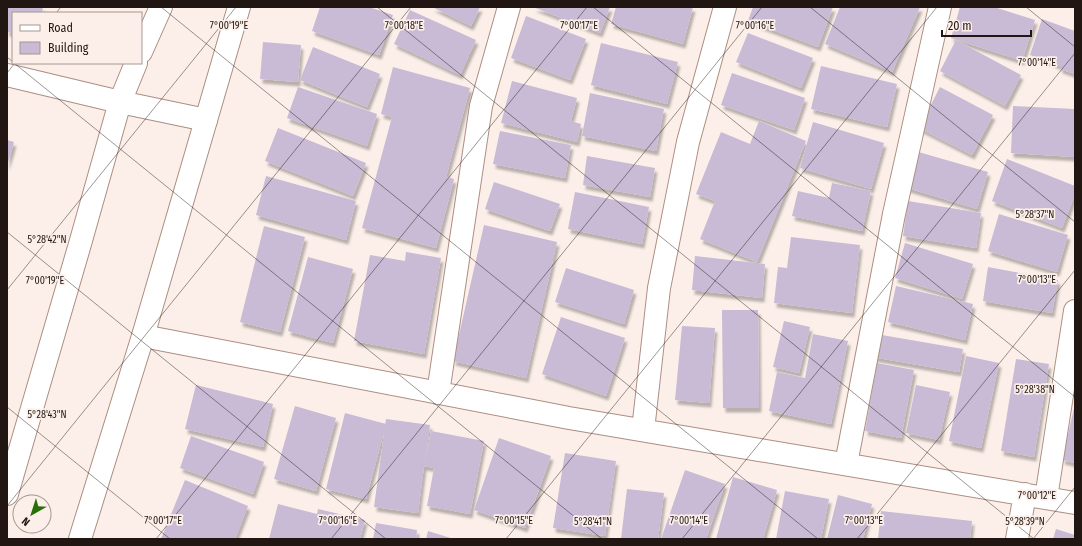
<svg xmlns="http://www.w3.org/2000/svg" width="1082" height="546" viewBox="0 0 1082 546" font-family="'Fira Sans Condensed',sans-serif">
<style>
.building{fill:#c9bad6;filter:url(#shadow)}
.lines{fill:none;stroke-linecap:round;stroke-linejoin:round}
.street-casing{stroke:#ac8e80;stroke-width:24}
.secondary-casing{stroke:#ac8e80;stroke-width:24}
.street{stroke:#fff;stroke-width:22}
.secondary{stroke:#fff;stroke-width:22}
.ticks{fill:none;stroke:#211611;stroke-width:1;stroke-opacity:0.45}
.ticks-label{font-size:10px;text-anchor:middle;fill:#211611;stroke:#fcefe9;stroke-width:3.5;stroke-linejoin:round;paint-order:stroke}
</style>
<defs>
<filter id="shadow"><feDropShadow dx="2.5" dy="4.5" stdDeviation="1" flood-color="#0004"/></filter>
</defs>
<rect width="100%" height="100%" fill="#fcefe9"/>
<path class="building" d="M7,7H43L42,13H13V33L7,32Z
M320,7H369L393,15L379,55L312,31Z
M432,7H480L471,26Z
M533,7H610L600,33Z
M616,7H693L683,44L611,24Z
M753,7H833L818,47L748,21Z
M840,7H920L892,72L825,44Z
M960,7H994L1035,20L1022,61L951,38Z
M410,10L476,40L460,75L394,44Z
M526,16L586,39L570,80L511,58Z
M1042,19L1075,31V74L1060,69V66L1030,55Z
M748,33L813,58L801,88L736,62Z
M956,40L1021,75L1005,106L940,71Z
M263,42L301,45L298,82L260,79Z
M601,43L678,62L667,104L591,85Z
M313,47L380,74L367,107L300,80Z
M821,66L897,84L887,127L811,109Z
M393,67L470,88L446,177L454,179L436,248L362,228L392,117L381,114Z
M732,73L805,98L794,130L721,105Z
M512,81L577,98L571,121L581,124L577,142L501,123Z
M298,87L377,114L367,146L287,118Z
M940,87L993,115L972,155L919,128Z
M590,93L664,109L656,151L582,136Z
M1013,106L1075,109V157L1011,153Z
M759,121L806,141L757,262L700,239L715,201L696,194L721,132L750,144Z
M813,122L884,143L871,189L800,168Z
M278,128L366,163L353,196L265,161Z
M500,131L571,145L565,178L493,164Z
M7,140L14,142L7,166Z
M915,151L988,172L977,209L904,187Z
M587,156L655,168L650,197L583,185Z
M1007,159L1075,186V194L1062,228L992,201Z
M266,176L356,201L346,240L256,215Z
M494,182L560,204L550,231L485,209Z
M832,183L871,191L862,231L792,216L798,191L829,198Z
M575,192L649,207L642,244L568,229Z
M908,201L981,213L976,248L903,236Z
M999,214L1068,235L1057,272L988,251Z
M484,225L557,242L526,378L453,361Z
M264,226L305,237L280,332L240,322Z
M791,237L860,245L852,313L774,303L778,267L787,268Z
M905,243L973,264L962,299L895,278Z
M406,252L441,258L424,354L354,341L370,255L405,261Z
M695,256L765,264L762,298L692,290Z
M308,257L353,269L333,343L288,331Z
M988,267L1058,280L1052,313L983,301Z
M566,268L634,290L624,324L555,302Z
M896,286L973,304L965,340L888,322Z
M722,310H758L759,408H723Z
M561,317L625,338L606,396L542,374Z
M784,321L810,327L799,373L773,367Z
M682,326L715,328L709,403L675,400Z
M813,334L848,341L831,424L769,411L777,372L805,378Z
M876,334L963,349L959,372L872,357Z
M966,356L999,363L981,448L949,441Z
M1016,359L1049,364L1034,457L1001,451Z
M877,363L914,370L901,438L865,431Z
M196,385L273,404L263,447L185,429Z
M916,385L950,392L939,440L906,433Z
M295,406L336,418L316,491L274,479Z
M1074,408H1075V463L1062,460Z
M345,413L386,424L366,499L326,489Z
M386,419L430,425L425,464L431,431L484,441L470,514L427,506L434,468L424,466L418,513L374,507Z
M191,436L264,462L253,494L180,468Z
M499,438L551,456L525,528L474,510Z
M565,453L616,461L605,536L553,528Z
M685,470L725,484L706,539H661Z
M733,477L777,490L763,539H716Z
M185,480L248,506L235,539H161Z
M627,489L664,493L658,539H621Z
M785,491L829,499L821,539H776Z
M838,495L872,504L863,539H827Z
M278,504L317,514L318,509L365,520L360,539H269Z
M881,511L972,521L970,539H878Z
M376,523L417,530L416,539H373Z
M1056,529L1075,535V539H1053Z
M428,531L454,539H426Z"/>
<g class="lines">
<defs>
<path id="street" d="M7,75L120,102L206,120
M143,336L569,418L1075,503
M438,393L481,106L509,7
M643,430L659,288L688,142L725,7
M846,464L894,214L940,7
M1046,498L1075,311
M1017,539L1025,494"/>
<path id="secondary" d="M141,52L161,7
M7,494L80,244L120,102L136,63
M80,539L143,336L239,7"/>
</defs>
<use href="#street" class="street-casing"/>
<use href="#secondary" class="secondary-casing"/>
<use href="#street" class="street"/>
<use href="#secondary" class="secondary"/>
</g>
<path class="ticks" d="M161,7L818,539M377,7L1034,539M593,7L1075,397M810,7L1075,222M1026,7L1075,47M56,13L61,7M7,57L13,62M14,63L602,539M7,73L15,63M7,232L386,539M7,290L236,7M7,407L170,539M7,506L411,7M156,539L587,7M331,539L762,7M506,539L937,7M682,539L1075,53M857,539L1075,270M1033,539L1075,487"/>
<g class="ticks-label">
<text x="229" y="29">7°00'19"E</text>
<text x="404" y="29">7°00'18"E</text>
<text x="579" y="29">7°00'17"E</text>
<text x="755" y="29">7°00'16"E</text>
<text x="1037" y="66">7°00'14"E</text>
<text x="1035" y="218">5°28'37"N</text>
<text x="47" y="243">5°28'42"N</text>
<text x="1037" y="283">7°00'13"E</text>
<text x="45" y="284">7°00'19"E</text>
<text x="1035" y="393">5°28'38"N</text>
<text x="47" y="418">5°28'43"N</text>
<text x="1037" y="499">7°00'12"E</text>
<text x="163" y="524">7°00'17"E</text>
<text x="338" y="524">7°00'16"E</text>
<text x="514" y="524">7°00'15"E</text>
<text x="689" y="524">7°00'14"E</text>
<text x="864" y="524">7°00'13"E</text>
<text x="593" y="525">5°28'41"N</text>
<text x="1025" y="525">5°28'39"N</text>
</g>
<rect width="1082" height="546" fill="none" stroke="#211611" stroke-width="16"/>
<rect x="12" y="12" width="130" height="52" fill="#fcefe9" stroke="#a49893"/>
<rect x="20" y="25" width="20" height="6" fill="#ffffff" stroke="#a49893"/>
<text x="48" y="32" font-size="12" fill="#211611">Road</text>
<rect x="20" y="42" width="20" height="12" fill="#c9bad6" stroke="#a49893"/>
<text x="48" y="52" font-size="12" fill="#211611">Building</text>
<g transform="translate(32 514) rotate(219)"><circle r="19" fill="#fcefe9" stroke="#a49893"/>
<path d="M0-3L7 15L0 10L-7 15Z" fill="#296e0a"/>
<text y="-6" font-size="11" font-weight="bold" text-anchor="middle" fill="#211611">N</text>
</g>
<path d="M942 30v6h89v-6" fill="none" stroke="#211611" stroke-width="2"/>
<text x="948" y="30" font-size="12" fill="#211611" stroke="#fcefe9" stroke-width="3" paint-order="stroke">20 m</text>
</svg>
